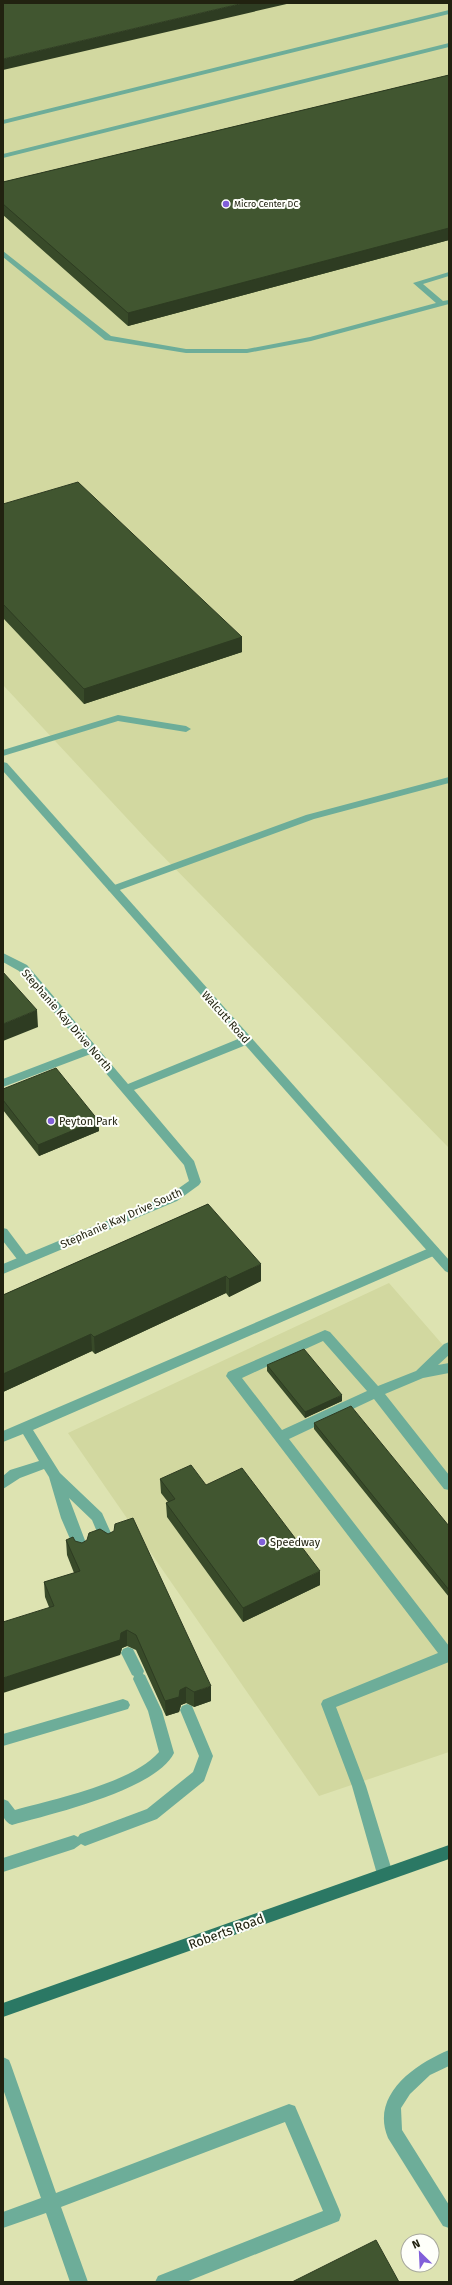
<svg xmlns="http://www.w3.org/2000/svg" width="452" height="2285" viewBox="0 0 452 2285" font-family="'Fira Sans',sans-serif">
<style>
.built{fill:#d2d8a0}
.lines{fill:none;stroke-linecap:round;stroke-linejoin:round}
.service{fill:#6dad99;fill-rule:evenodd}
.minor{fill:#6dad99;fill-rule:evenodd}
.tertiary{fill:#6dad99;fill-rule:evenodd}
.primary{fill:#2b7864;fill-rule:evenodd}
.wall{fill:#384a29}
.shaded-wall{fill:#2e3c22}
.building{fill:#415630;stroke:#2e3c22}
.poi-dot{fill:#815fd9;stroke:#fefffa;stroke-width:1.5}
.labels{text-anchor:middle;stroke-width:4;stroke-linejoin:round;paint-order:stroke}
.far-poi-label{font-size:9px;fill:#212210;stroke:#fefffa;text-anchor:start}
.street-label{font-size:11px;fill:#212210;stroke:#fefffa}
.poi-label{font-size:11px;fill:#212210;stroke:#fefffa;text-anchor:start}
.near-street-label{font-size:13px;fill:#212210;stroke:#fefffa}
</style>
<rect width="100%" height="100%" fill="#dde3b1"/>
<path class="built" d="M3,3H449V1148L150,843L3,685Z
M389,1283L449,1352V1752L319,1796L68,1433Z"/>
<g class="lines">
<path class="service" d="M449,10V14L3,124V120Z
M449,43V47L3,158V154Z
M3,251L111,336L186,349H247L310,337L436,303L413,283L449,272V276L423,284L443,301L449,300V304L311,341L247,353H186L105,340L3,257Z
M118,715L186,726L191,729L186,732L118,721L3,756V750Z
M449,777V783L314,819L117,891H109L108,889L109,887L306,815Z
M92,1045L98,1049L96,1052L3,1087V1079Z
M3,1228L7,1229L28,1257L30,1260L28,1263H20L3,1241Z
M434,1246L438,1248L440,1251L438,1254L33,1430L60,1473L102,1513L115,1542L113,1546L108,1548L103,1546L92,1520L69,1498L89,1551L87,1555L82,1557L77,1555L61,1518L49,1477L44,1469L20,1478L3,1489V1476L10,1470L39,1461L23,1434L3,1442V1431Z
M325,1330L330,1332L378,1386L416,1371L444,1344L449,1342V1355L438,1365L449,1363V1373L423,1378L385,1394L449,1475V1490L444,1489L374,1399L289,1439L449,1646V1662L336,1707L366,1786L393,1874L390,1879L385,1881L380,1879L377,1874L352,1786L321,1704L323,1700L438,1653L226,1376L228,1372ZM323,1341L367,1391L282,1430L242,1378Z
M128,1647L133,1649L144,1671L143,1674L145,1675L162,1711L174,1753C156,1790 51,1814 12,1825C0,1820 3,1810 3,1799L8,1801L15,1810C55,1799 132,1783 159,1752L148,1711L133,1679L134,1676L132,1675L121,1653L123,1649Z
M123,1699L128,1701L130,1705L128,1709L3,1746V1734Z
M187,1704L192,1706L213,1756L204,1781L157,1819L85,1846L81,1844L74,1849L3,1872V1858L74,1835L78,1837L80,1834L147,1809L193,1772L199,1756L180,1710L182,1706Z
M449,2050V2066L430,2075L410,2094L401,2108L402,2130L449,2205V2228L443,2226L388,2138C370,2095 415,2064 449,2050Z
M3,2057L9,2060L11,2065L56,2193L289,2104L295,2106L339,2209L341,2215L339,2221L186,2282H155L158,2276L323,2211L285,2122L61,2207L88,2282H70L46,2213L3,2228V2212L41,2198L3,2089Z"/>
<path class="minor" d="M3,953L27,965L128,1084L243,1037H251L253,1040L251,1043L134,1090L194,1161L201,1182L199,1185L177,1201L3,1274V1264L169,1195L189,1181L184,1165L19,971L3,962Z"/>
<path class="tertiary" d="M3,762L7,763L449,1260V1273L445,1271L3,771Z"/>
<path class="primary" d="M449,1845V1859L3,2017V2003Z"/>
</g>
<path class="wall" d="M449,75V240L128,326L3,215V182Z
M3,504L242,637V652L84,704L3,618Z
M3,1089L98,1120L99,1131L39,1156L3,1110Z
M208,1204L261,1281L229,1297L226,1293L95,1354L92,1351L3,1392V1295Z
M267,1365L342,1401L305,1418L267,1371Z
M314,1423L449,1526V1597L314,1429Z
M160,1479L206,1485L320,1585L243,1622L167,1517L166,1503L168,1502L161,1493Z
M66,1540L75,1541L211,1701L194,1707L186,1703L181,1705L179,1712L166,1716L136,1650L127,1646L122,1648L120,1655L49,1607L45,1597L44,1582L74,1573L67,1555Z"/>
<path class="shaded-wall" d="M244,3H291L3,70V59Z
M449,228V240L128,326V313Z
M242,637V652L84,704V689Z
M37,1010L38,1027L3,1041V1024Z
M98,1120L99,1131L39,1156L38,1145Z
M261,1264V1281L229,1297V1279Z
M226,1276V1293L95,1354L94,1337Z
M91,1334L92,1351L3,1392V1374Z
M342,1395V1401L305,1418V1412Z
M320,1571V1585L243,1622V1608Z
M127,1630V1646L122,1648L120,1655L3,1693V1678Z
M211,1686V1701L194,1707V1692Z
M186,1687V1703L181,1705L179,1712L166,1716L165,1701L180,1690Z"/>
<path class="building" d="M3,3H244L3,59Z
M449,75V228L128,313L3,204V182Z
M78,482L242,637L84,689L3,604V504Z
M3,972L37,1010L3,1024Z
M56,1068L98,1120L38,1145L3,1100V1089Z
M208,1204L261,1264L229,1279L226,1276L94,1337L91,1334L3,1374V1295Z
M304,1349L342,1395L305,1412L267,1365Z
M351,1406L449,1526V1590L314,1423Z
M191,1465L206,1485L242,1468L320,1571L243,1608L166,1503L175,1499L160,1479Z
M133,1518L211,1686L194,1692L186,1687L180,1690L179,1697L165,1701L136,1635L127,1630L121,1633L120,1640L3,1678V1622L54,1606L44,1582L80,1571L66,1540L73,1537L75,1541L82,1543L87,1540L89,1533L100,1529L108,1534L114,1531L115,1524Z
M376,2240L399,2282H292Z"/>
<g class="poi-dot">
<circle cx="226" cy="204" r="4"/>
<circle cx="51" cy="1121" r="4"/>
<circle cx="262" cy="1542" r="4"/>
</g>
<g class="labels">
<g class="far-poi-label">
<text x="234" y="207">Micro Center DC</text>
</g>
<g class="street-label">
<text transform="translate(226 1017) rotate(48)" y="4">Walcutt Road</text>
<text transform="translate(67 1020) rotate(49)" y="4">Stephanie Kay Drive North</text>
<text transform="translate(121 1218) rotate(-24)" y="4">Stephanie Kay Drive South</text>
</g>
<g class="poi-label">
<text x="59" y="1125">Peyton Park</text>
<text x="270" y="1546">Speedway</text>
</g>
<g class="near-street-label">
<text transform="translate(226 1931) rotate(-20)" y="5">Roberts Road</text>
</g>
</g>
<rect width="452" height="2285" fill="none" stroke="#212210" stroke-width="8"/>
<g transform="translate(420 2253) rotate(336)"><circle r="19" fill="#fefffa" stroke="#a6a79c"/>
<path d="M0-3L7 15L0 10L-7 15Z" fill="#815fd9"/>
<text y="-6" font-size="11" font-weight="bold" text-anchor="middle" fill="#212210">N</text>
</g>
</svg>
